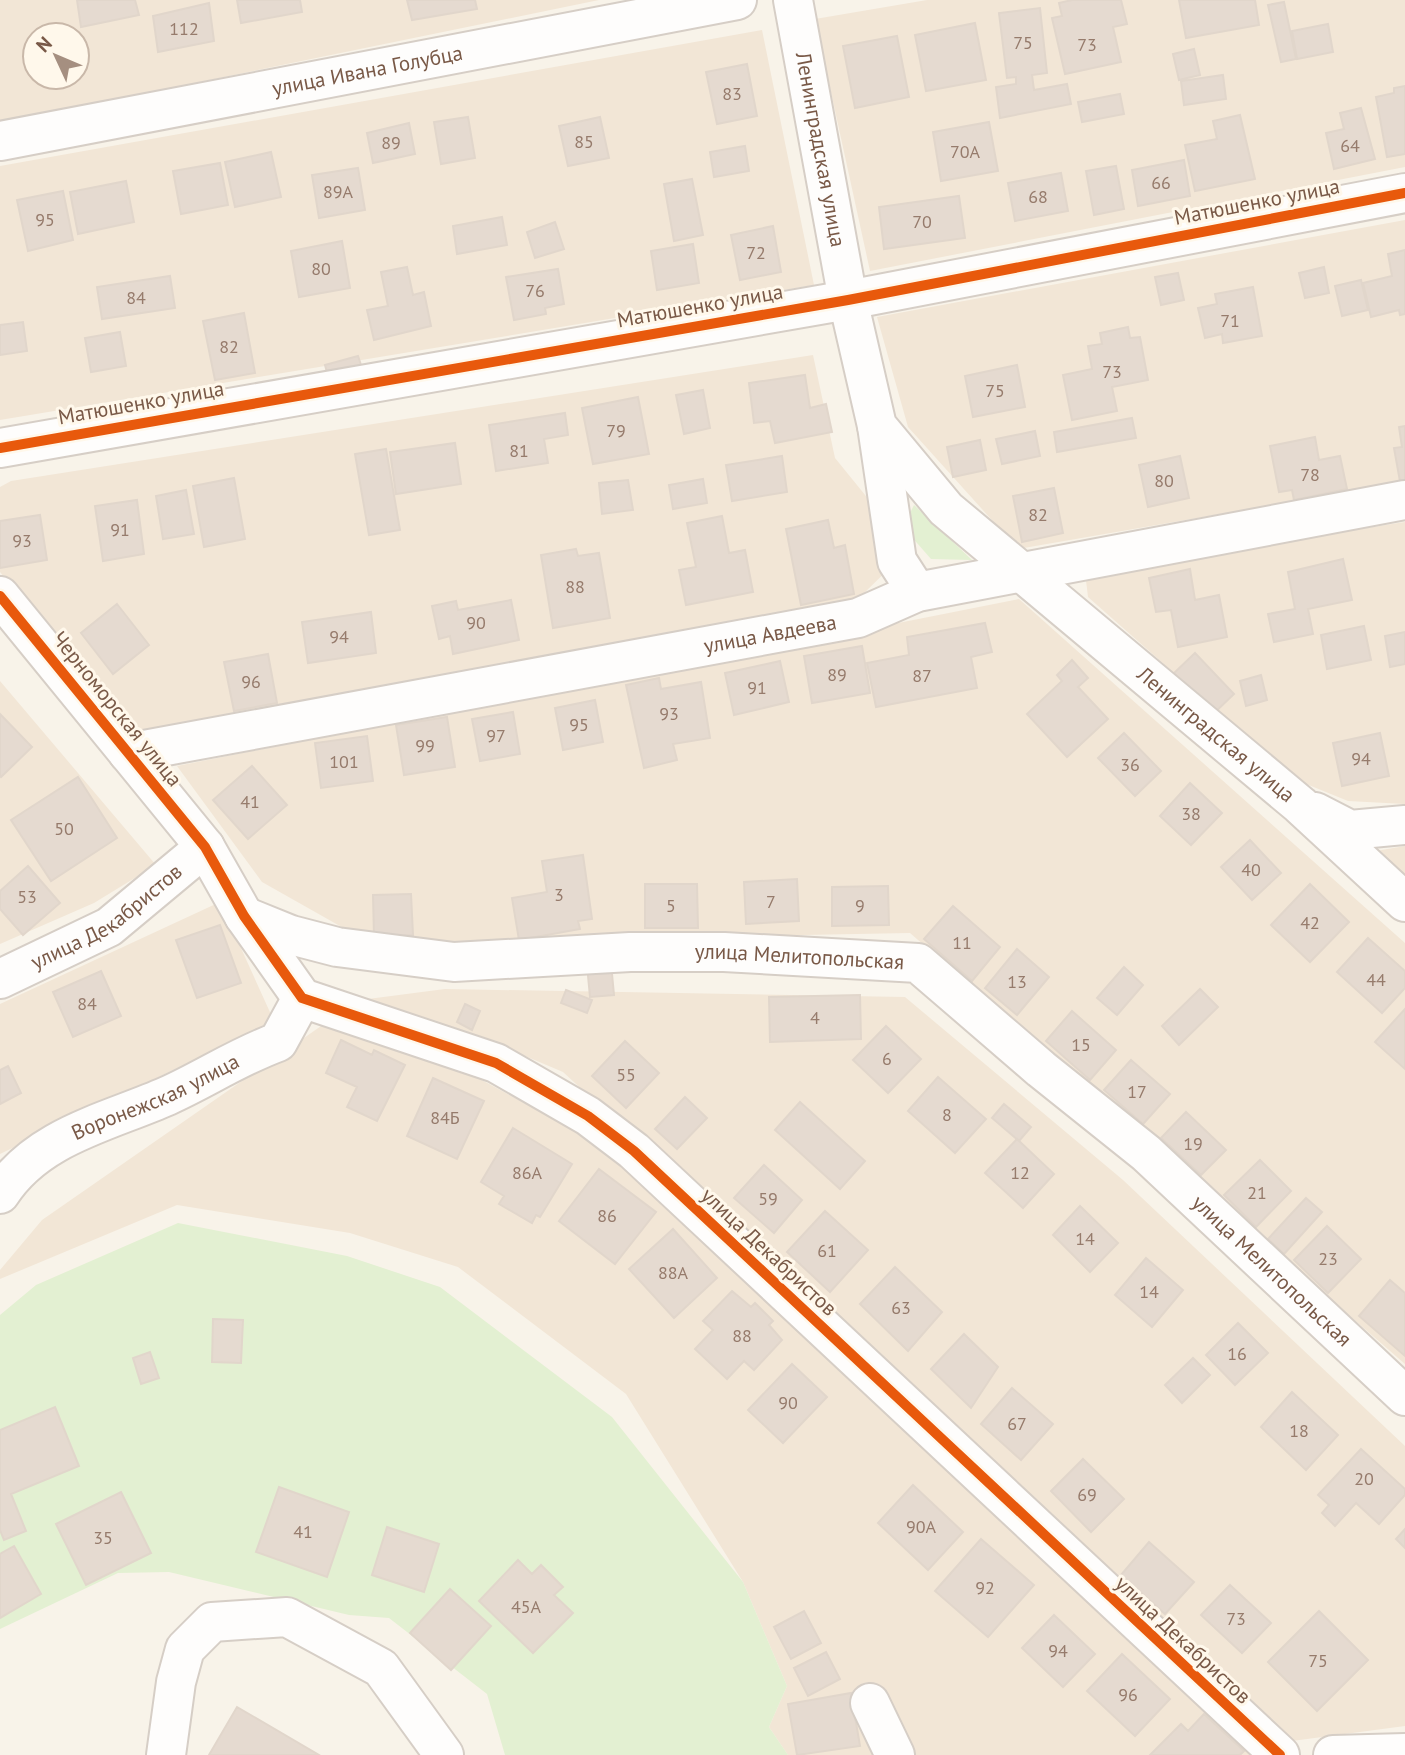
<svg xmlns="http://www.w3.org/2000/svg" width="1405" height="1755" viewBox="0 0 1405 1755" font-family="'PT Sans',sans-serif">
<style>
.residential{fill:#f2e6d6;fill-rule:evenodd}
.green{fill:#e3f0d2}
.building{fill:#e5dad0;stroke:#e1d6cb;stroke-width:2}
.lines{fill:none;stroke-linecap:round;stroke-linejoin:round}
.minor-casing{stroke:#d6cec6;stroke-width:42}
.minor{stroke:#fefdfc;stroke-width:38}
.cycleway-casing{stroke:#fff8eb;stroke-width:15}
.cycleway{stroke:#e8590c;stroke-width:10}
.labels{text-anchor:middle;stroke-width:6;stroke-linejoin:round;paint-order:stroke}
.number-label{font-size:18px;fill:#967b6c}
.street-label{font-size:21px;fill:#795947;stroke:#fff8eb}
</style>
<rect width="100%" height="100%" fill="#f8f3e9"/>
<path class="residential" d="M0,0H599L0,123ZM35,35H77V77H35Z
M927,0H1405V167L870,271L815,19Z
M762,30L814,285L0,420V166Z
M1405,220V482L1018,549L908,427L877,317Z
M813,355L835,458L909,549L857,600L134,732L0,572V487L11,481Z
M1405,522V804L1348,801L1294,779L1088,597L1085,572Z
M1019,599L1405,943V1364L910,933L370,943L262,882L177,766Z
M0,681L156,865L94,903L0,944Z
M1405,846V887L1376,851Z
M220,902L274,1021L0,1154V1004Z
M445,989L905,997L1123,1180L1405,1446V1726L1292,1741L563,1072L499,1045L368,999Z
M324,1024L478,1078L600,1144L1259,1755H788L769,1727L787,1686L743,1582L626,1394L458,1267L350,1233L177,1205L0,1279V1270L42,1220Z"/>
<path class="green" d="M914,505L972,560L931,559L903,527Z
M178,1223L347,1256L440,1287L612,1417L743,1582L787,1686L769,1727L788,1755H505L487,1694L389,1618L349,1615L169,1572L118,1573L0,1629V1315L36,1285Z"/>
<path class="building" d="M77,0H135L139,15L81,27Z
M237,0H300L302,12L241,23Z
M407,0H475L477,9L412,20Z
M1072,0H1121L1127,24L1113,27L1121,62L1065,74L1052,18L1062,16L1059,3Z
M1179,0H1255L1259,25L1186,38Z
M1284,2L1296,59L1281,62L1268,5Z
M209,3L214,41L158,52L153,16Z
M1040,8L1047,73L1032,75L1034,90L1067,84L1071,104L1000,118L996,87L1016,84V77L1007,78L999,13Z
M975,23L986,80L926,91L915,35Z
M1328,24L1333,52L1297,59L1292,31Z
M897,36L909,97L855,108L843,46Z
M1194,49L1200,75L1179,80L1173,54Z
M747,64L757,116L717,124L706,72Z
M1223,75L1226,99L1184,105L1181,81Z
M1405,86V154L1387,157L1376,97L1394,93V88Z
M1120,94L1124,114L1082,122L1078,102Z
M1361,108L1375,159L1334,169L1326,133L1344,129L1340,113Z
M1240,115L1255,179L1195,191L1185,145L1217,139L1213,121Z
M468,117L475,158L441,164L434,122Z
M600,117L609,158L568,166L559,126Z
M989,122L998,171L941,181L933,132Z
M409,123L415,154L373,163L367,133Z
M745,146L749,171L714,177L710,152Z
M271,152L281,197L235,207L225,162Z
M1184,160L1190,196L1138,206L1132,170Z
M220,163L228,205L181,214L173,171Z
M1116,166L1124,209L1094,215L1086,171Z
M358,168L365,210L319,218L312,175Z
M1061,173L1068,211L1015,221L1008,183Z
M692,179L703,235L674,241L664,184Z
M126,181L134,222L78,234L70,192Z
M63,191L73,240L28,251L17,200Z
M959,196L965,238L884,249L879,207Z
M502,217L507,245L457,254L453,226Z
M555,222L564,249L535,258L527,232Z
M773,226L781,272L740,280L731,235Z
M342,241L350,288L299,297L291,251Z
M693,244L699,283L657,290L651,251Z
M1405,250V314L1400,315L1399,310L1371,317L1363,283L1392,276L1388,254Z
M407,267L413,295L424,292L431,326L374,340L367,310L388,306L381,272Z
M1324,267L1329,293L1305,298L1299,273Z
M558,269L564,304L545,308L546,314L514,320L506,277Z
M1178,273L1184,300L1161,305L1155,277Z
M170,276L175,308L102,319L97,287Z
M1361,280L1368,310L1342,316L1335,286Z
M1253,287L1262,336L1223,343L1222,334L1205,338L1198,308L1217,304L1215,294Z
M244,313L255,373L215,380L203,321Z
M23,322L27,351L0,355V325Z
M1128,327L1130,338L1140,337L1148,380L1112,387L1117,411L1072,420L1063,375L1092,369L1088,346L1102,344L1100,333Z
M120,332L126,366L91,372L85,338Z
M358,356L363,371L329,380L325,365Z
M1017,365L1025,407L973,417L965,376Z
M805,375L810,408L826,404L832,432L775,443L770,421L754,423L749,383Z
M703,390L710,428L684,434L676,395Z
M638,397L649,454L593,464L582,408Z
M565,413L568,435L544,439L548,463L496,471L489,425Z
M1132,418L1136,438L1057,452L1054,432Z
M1405,426V486L1401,487L1394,448L1402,447L1399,427Z
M1035,431L1040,456L1002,464L996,439Z
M1315,437L1319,460L1340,456L1347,489L1294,500L1292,490L1279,492L1270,446Z
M980,440L986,470L953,477L947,447Z
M455,443L461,484L396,494L390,452Z
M386,449L400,530L369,535L355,454Z
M782,456L787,492L732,501L726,465Z
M1180,456L1189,498L1148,507L1139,465Z
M234,478L245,539L204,547L193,486Z
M703,479L707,503L673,509L669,485Z
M628,480L633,510L602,514L599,483Z
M1054,488L1063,533L1022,542L1013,496Z
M186,490L194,534L163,539L156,496Z
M137,500L144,554L103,561L95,506Z
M40,515L47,560L0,568V521Z
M722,516L729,553L745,550L753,592L686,605L679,570L696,567L687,523Z
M828,520L834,548L845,545L854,594L801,605L786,529Z
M576,549L578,556L599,553L610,618L553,628L541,555Z
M1343,559L1352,600L1308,609L1313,634L1274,642L1268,614L1295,609L1288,572Z
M1190,569L1195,600L1219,595L1227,637L1178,647L1171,610L1156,612L1149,578Z
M511,600L519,640L453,654L450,636L439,639L432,606L456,601L458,610Z
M117,604L149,645L113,674L81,633Z
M371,612L376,653L308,663L302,622Z
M985,623L992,652L971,657L977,688L876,707L867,663L909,655L907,637Z
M1364,626L1371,660L1327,669L1321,635Z
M1405,632V664L1390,667L1385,636Z
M862,646L870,693L812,703L804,656Z
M1195,653L1234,694L1212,715L1172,675Z
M268,654L277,703L234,711L224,662Z
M1072,660L1088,678L1078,687L1108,719L1067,757L1027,714L1062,681L1057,675Z
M780,661L789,702L734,715L725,673Z
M1261,675L1267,700L1246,706L1240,681Z
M659,678L661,689L701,682L710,738L673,744L677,760L644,768L626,685Z
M595,700L603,742L563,750L555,708Z
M513,712L520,754L480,761L472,719Z
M0,714L32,747L1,777L0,776Z
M447,717L455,767L404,775L396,725Z
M1124,733L1161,771L1135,796L1098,758Z
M1380,733L1389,776L1342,786L1333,743Z
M367,736L373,781L321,788L315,743Z
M252,766L287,805L248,839L213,800Z
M78,777L117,838L51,881L11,820Z
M1190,783L1222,813L1191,845L1160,816Z
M1250,840L1281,873L1252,900L1221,867Z
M583,855L592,919L578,921L580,929L519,940L512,898L547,892L542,861Z
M28,866L60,903L23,935L0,909V891Z
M797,879L799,921L746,924L744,882Z
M645,884H697L698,928H645Z
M1310,884L1349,922L1310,962L1271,925Z
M888,886L889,925L832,926V887Z
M411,894L413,935L374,937L373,895Z
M953,906L1000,947L972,981L924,939Z
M220,925L241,983L197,998L176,940Z
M1368,938L1405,971V988L1382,1013L1337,972Z
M1017,949L1049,977L1017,1015L985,988Z
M611,963L614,995L590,997L587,965Z
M1124,967L1143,985L1117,1015L1097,998Z
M101,971L121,1016L73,1037L53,992Z
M1200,989L1218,1007L1179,1045L1162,1026Z
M566,990L592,1000L587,1013L561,1003Z
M860,995L861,1039L770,1042L769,997Z
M465,1004L480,1011L472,1030L457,1022Z
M1405,1009V1069L1375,1042Z
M1072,1011L1116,1050L1090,1080L1046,1041Z
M886,1026L921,1059L888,1093L853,1060Z
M341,1040L372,1055L374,1050L405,1065L377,1121L347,1107L357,1087L326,1073Z
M625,1041L659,1073L626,1108L592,1076Z
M1131,1060L1170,1094L1143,1124L1104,1090Z
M8,1066L21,1093L0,1104V1070Z
M938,1077L986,1119L955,1153L908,1111Z
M433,1078L484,1101L457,1159L407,1136Z
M685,1097L707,1118L677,1149L655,1129Z
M800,1102L865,1161L840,1189L775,1130Z
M1004,1104L1031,1127L1019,1141L992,1118Z
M1186,1112L1226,1150L1201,1175L1161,1138Z
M513,1128L572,1164L540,1217L536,1215L532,1223L499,1204L504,1196L481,1182Z
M1017,1139L1054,1174L1023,1208L985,1173Z
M1260,1160L1291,1191L1256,1227L1224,1195Z
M764,1165L802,1200L774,1233L734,1198Z
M599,1169L656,1212L615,1264L559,1221Z
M1306,1198L1322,1212L1284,1254L1268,1239Z
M1080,1206L1118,1243L1090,1272L1053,1235Z
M825,1211L868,1250L830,1292L787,1252Z
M1327,1226L1361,1259L1328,1293L1294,1260Z
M673,1229L717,1278L674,1318L629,1269Z
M1146,1258L1183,1290L1152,1327L1115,1295Z
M895,1267L942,1312L908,1351L860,1304Z
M1390,1280L1405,1293V1356L1359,1316Z
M732,1291L751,1307L755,1303L773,1321L769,1325L782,1340L754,1370L744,1361L727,1379L695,1349L713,1330L703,1321Z
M213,1319L243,1320L241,1363L212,1362Z
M1238,1323L1268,1353L1235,1385L1206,1355Z
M964,1334L998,1367L971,1408L931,1369Z
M150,1352L159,1378L141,1384L133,1358Z
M1193,1358L1210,1375L1182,1403L1165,1385Z
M792,1364L827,1397L783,1443L748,1410Z
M1012,1388L1053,1424L1021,1460L981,1424Z
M1292,1392L1338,1435L1306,1470L1261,1427Z
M55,1407L79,1466L11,1494L26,1531L4,1540L0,1530V1430Z
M1361,1449L1405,1489V1495L1379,1524L1356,1503L1335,1526L1322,1513L1329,1505L1318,1495Z
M1083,1459L1124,1499L1091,1532L1051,1491Z
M913,1485L963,1532L928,1570L878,1523Z
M279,1487L349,1512L327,1577L256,1552Z
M121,1492L151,1553L86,1585L56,1524Z
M387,1527L439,1544L424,1592L372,1575Z
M1405,1529V1548L1396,1539Z
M981,1539L1034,1585L988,1637L935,1591Z
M1149,1542L1194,1582L1165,1614L1121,1575Z
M14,1546L41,1594L0,1618V1554Z
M518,1560L532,1574L541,1565L563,1587L554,1595L573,1613L533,1653L479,1601Z
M1230,1585L1271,1623L1242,1653L1201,1615Z
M450,1589L491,1626L451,1670L410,1633Z
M804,1611L821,1643L791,1659L774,1627Z
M1319,1611L1368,1660L1317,1711L1268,1662Z
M1054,1615L1095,1654L1063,1687L1022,1648Z
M826,1652L840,1679L808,1696L794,1668Z
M1122,1654L1170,1699L1135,1736L1087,1691Z
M851,1693L860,1746L797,1755L788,1704Z
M237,1707L319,1755H209Z
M1204,1714L1244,1751L1240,1755H1150L1181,1724L1188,1731Z"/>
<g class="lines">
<defs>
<g id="minor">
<path id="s1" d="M793,0L848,300L877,426L946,509L1300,805L1405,902"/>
<path id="s2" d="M0,141L737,0"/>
<path d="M877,426L897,561L917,592"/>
<path d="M0,448L848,300L1405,193"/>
<path d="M0,596L205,847L244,916L302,998L496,1063L588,1116L634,1151L1280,1755"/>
<path id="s3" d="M128,753L858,618L917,592L1405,500"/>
<path d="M1315,812L1350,830L1405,825"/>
<path id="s4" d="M244,916L291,935L337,947L454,962L630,952H724L918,963L1041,1069L1146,1153L1405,1396"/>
<path id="s5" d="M0,979L109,927L205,847"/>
<path id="s6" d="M0,1194C37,1136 108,1122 167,1096C205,1079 239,1056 278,1042L302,998"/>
<path d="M870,1703L895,1755"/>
<path d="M166,1755L176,1682L185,1649L212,1622L287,1617L381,1668L444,1755"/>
<path d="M1333,1755L1405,1753"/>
</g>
</defs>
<use href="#minor" class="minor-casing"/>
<use href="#minor" class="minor"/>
<defs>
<path id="cycleway" d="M0,448L848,300L1405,193
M0,596L205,847L244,916L302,998L496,1063L588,1116L634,1151L1280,1755"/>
</defs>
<use href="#cycleway" class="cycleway-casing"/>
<use href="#cycleway" class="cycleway"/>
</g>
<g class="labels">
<g class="number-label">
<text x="184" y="35">112</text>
<text x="1023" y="49">75</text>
<text x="1087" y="51">73</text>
<text x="732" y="100">83</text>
<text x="584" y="148">85</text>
<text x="391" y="149">89</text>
<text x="1350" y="152">64</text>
<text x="965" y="158">70А</text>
<text x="1161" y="189">66</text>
<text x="338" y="198">89А</text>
<text x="1038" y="203">68</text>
<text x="45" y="226">95</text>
<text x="922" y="228">70</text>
<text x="756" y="259">72</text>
<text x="321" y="275">80</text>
<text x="535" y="297">76</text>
<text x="136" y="304">84</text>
<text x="1230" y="327">71</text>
<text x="229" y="353">82</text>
<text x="1112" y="378">73</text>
<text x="995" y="397">75</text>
<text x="616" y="437">79</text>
<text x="519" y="457">81</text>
<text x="1310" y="481">78</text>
<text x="1164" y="487">80</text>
<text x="1038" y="521">82</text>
<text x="120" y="536">91</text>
<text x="22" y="547">93</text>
<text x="575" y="593">88</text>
<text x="476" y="629">90</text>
<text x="339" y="643">94</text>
<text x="837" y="681">89</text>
<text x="922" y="682">87</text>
<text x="251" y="688">96</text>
<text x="757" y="694">91</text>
<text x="669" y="720">93</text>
<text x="579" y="731">95</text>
<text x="496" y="742">97</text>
<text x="425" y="752">99</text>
<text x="1361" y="765">94</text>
<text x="344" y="768">101</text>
<text x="1130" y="771">36</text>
<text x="250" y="808">41</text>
<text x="1191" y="820">38</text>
<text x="64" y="835">50</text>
<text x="1251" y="876">40</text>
<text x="559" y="901">3</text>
<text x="27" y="903">53</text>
<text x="771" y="908">7</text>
<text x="671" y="912">5</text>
<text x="860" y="912">9</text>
<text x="1310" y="929">42</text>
<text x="962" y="949">11</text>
<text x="1376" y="986">44</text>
<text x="1017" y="988">13</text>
<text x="87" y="1010">84</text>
<text x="815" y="1024">4</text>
<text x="1081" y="1051">15</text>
<text x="887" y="1065">6</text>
<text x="626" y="1081">55</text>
<text x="1137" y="1098">17</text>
<text x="947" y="1121">8</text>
<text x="445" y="1124">84Б</text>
<text x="1193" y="1150">19</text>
<text x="527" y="1179">86А</text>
<text x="1020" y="1179">12</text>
<text x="1257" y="1199">21</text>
<text x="768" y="1205">59</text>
<text x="607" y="1222">86</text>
<text x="1085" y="1245">14</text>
<text x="827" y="1257">61</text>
<text x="1328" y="1265">23</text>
<text x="673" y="1279">88А</text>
<text x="1149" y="1298">14</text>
<text x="901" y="1314">63</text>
<text x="742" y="1342">88</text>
<text x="1237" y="1360">16</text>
<text x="788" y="1409">90</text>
<text x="1017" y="1430">67</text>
<text x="1299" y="1437">18</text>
<text x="1364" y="1485">20</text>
<text x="1087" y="1501">69</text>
<text x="921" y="1533">90А</text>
<text x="303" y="1538">41</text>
<text x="103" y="1544">35</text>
<text x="985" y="1594">92</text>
<text x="526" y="1613">45А</text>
<text x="1236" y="1625">73</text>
<text x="1058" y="1657">94</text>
<text x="1318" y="1667">75</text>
<text x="1128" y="1701">96</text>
</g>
<g class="street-label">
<text dy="7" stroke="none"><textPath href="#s2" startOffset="374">улица Ивана Голубца</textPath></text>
<text dy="7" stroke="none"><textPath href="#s1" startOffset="152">Ленинградская улица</textPath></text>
<text transform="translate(1257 202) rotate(-11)" y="7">Матюшенко улица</text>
<text transform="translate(700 306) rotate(-10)" y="7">Матюшенко улица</text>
<text transform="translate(141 403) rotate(-10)" y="7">Матюшенко улица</text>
<text dy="7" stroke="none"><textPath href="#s3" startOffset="653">улица Авдеева</textPath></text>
<text transform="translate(117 709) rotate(51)" y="7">Черноморская улица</text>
<text dy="7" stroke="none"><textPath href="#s1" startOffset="894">Ленинградская улица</textPath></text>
<text dy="7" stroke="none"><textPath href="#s5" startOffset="124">улица Декабристов</textPath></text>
<text dy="7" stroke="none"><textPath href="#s4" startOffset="562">улица Мелитопольская</textPath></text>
<text dy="7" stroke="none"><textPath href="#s6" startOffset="186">Воронежская улица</textPath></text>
<text transform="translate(769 1252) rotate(43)" y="7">улица Декабристов</text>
<text dy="7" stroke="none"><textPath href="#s4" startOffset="1150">улица Мелитопольская</textPath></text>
<text transform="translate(1183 1640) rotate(43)" y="7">улица Декабристов</text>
</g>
</g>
<g transform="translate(56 56) rotate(314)"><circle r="33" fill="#fff8eb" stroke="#c9b8a9" stroke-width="2"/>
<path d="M0-5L12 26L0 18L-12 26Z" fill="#a58f80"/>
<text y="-10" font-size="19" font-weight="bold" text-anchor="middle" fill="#795947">N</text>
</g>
</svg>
